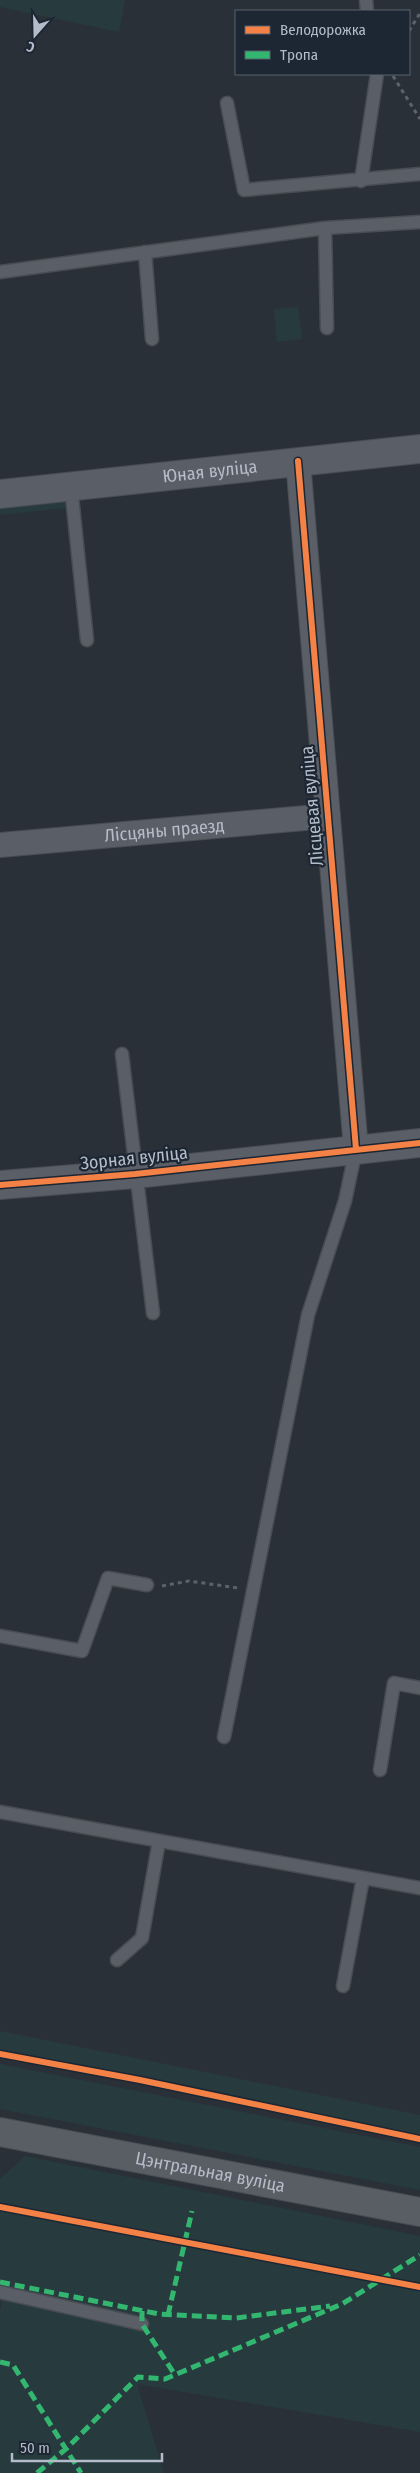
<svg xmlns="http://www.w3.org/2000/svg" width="420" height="2473" viewBox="0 0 420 2473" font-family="'Fira Sans Condensed',sans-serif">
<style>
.green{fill:#273a3e}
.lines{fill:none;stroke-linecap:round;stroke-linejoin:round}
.service-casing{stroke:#484c53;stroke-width:15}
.minor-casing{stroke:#484c53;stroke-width:26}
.tertiary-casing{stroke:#484c53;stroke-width:30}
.secondary-casing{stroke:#484c53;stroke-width:30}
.path{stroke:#5d636a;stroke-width:3;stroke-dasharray:4 4;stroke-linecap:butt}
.service{stroke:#5a5e66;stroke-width:12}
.minor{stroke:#5a5e66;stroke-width:24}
.tertiary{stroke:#5a5e66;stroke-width:28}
.secondary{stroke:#595d64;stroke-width:28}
.quiet{stroke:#33b770;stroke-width:5;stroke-dasharray:10 5;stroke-linecap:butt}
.cycleway-casing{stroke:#1d2633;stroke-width:9}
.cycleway{stroke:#f48246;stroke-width:6}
.labels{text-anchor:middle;stroke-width:4.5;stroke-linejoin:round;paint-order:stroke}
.street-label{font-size:18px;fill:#b4bcc9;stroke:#1d2633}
</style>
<rect width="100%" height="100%" fill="#2a3038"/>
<path class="green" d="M0,0H125L119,32L0,7Z
M298,307L302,339L277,342L274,309Z
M62,499L67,504L65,508L0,515V505Z
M0,2031L420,2115V2137L0,2054Z
M0,2064L420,2147V2190L0,2109Z
M25,2156L420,2236V2432L137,2384L164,2473H0V2310L2,2301L0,2300V2179Z"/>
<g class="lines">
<defs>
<path id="service" d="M366,0L367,11
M227,103L244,190L420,174
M361,181L377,74
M325,228L327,328
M145,252L152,339
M0,272L325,228L420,222
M71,487L87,640
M122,1054L153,1313
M0,1636L82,1651L108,1578L147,1585
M224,1737L308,1315L345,1201L356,1149
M380,1770L394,1683L420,1688
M0,1812L420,1888
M117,1960L142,1938L159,1841
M343,1986L363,1878
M0,2292L142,2324"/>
<g id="minor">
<path d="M298,461L356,1149"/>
<path id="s1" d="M0,845L328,816"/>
</g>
<g id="tertiary">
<path id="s2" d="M0,494L420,449"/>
<path d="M0,1185L135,1174L420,1143"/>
</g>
<g id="secondary">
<path id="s3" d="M0,2132L420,2212"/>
</g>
</defs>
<use href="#service" class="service-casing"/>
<use href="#minor" class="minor-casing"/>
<use href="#tertiary" class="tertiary-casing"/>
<use href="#secondary" class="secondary-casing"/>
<path class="path" d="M409,31L420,13
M393,76L420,119
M162,1586L189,1581L238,1588"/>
<use href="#service" class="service"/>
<use href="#minor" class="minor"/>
<use href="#tertiary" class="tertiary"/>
<use href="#secondary" class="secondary"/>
<path class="quiet" d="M0,2282L159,2314L236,2318L330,2306
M142,2311V2324L175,2375
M168,2315L192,2211
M0,2362L13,2365L81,2473
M37,2473L67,2448L138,2377L165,2379L342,2304L420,2255"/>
<defs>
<path id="cycleway" d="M298,461L356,1149
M0,1185L135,1174L420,1143
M0,2054L140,2080L420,2139
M0,2207L420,2287"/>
</defs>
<use href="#cycleway" class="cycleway-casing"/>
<use href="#cycleway" class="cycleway"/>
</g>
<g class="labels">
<g class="street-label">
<text dy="6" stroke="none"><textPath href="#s2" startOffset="211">Юная вуліца</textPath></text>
<text transform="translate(312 806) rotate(-95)" y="6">Лісцевая вуліца</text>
<text dy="6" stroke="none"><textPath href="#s1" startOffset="165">Лісцяны праезд</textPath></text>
<text transform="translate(134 1158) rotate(-6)" y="6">Зорная вуліца</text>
<text dy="6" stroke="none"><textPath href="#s3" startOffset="214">Цэнтральная вуліца</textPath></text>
</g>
</g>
<rect x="235" y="10" width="175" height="65" fill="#1d2633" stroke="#59626f"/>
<rect x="245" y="26" width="25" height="8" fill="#f48246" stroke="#59626f"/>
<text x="280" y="35" font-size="15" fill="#b4bcc9">Велодорожка</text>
<rect x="245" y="51" width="25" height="8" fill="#33b770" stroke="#59626f"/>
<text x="280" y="60" font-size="15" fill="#b4bcc9">Тропа</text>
<g transform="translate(35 35) rotate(200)" stroke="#1d2633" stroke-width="4" paint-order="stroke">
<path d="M0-4L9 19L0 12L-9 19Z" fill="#b4bcc9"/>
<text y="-8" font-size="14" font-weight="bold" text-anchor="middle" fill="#b4bcc9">С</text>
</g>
<path d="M12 2453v8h150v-8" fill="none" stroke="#b4bcc9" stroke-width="2.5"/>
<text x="20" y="2453" font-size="15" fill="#b4bcc9" stroke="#1d2633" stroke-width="4" paint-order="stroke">50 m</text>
</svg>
